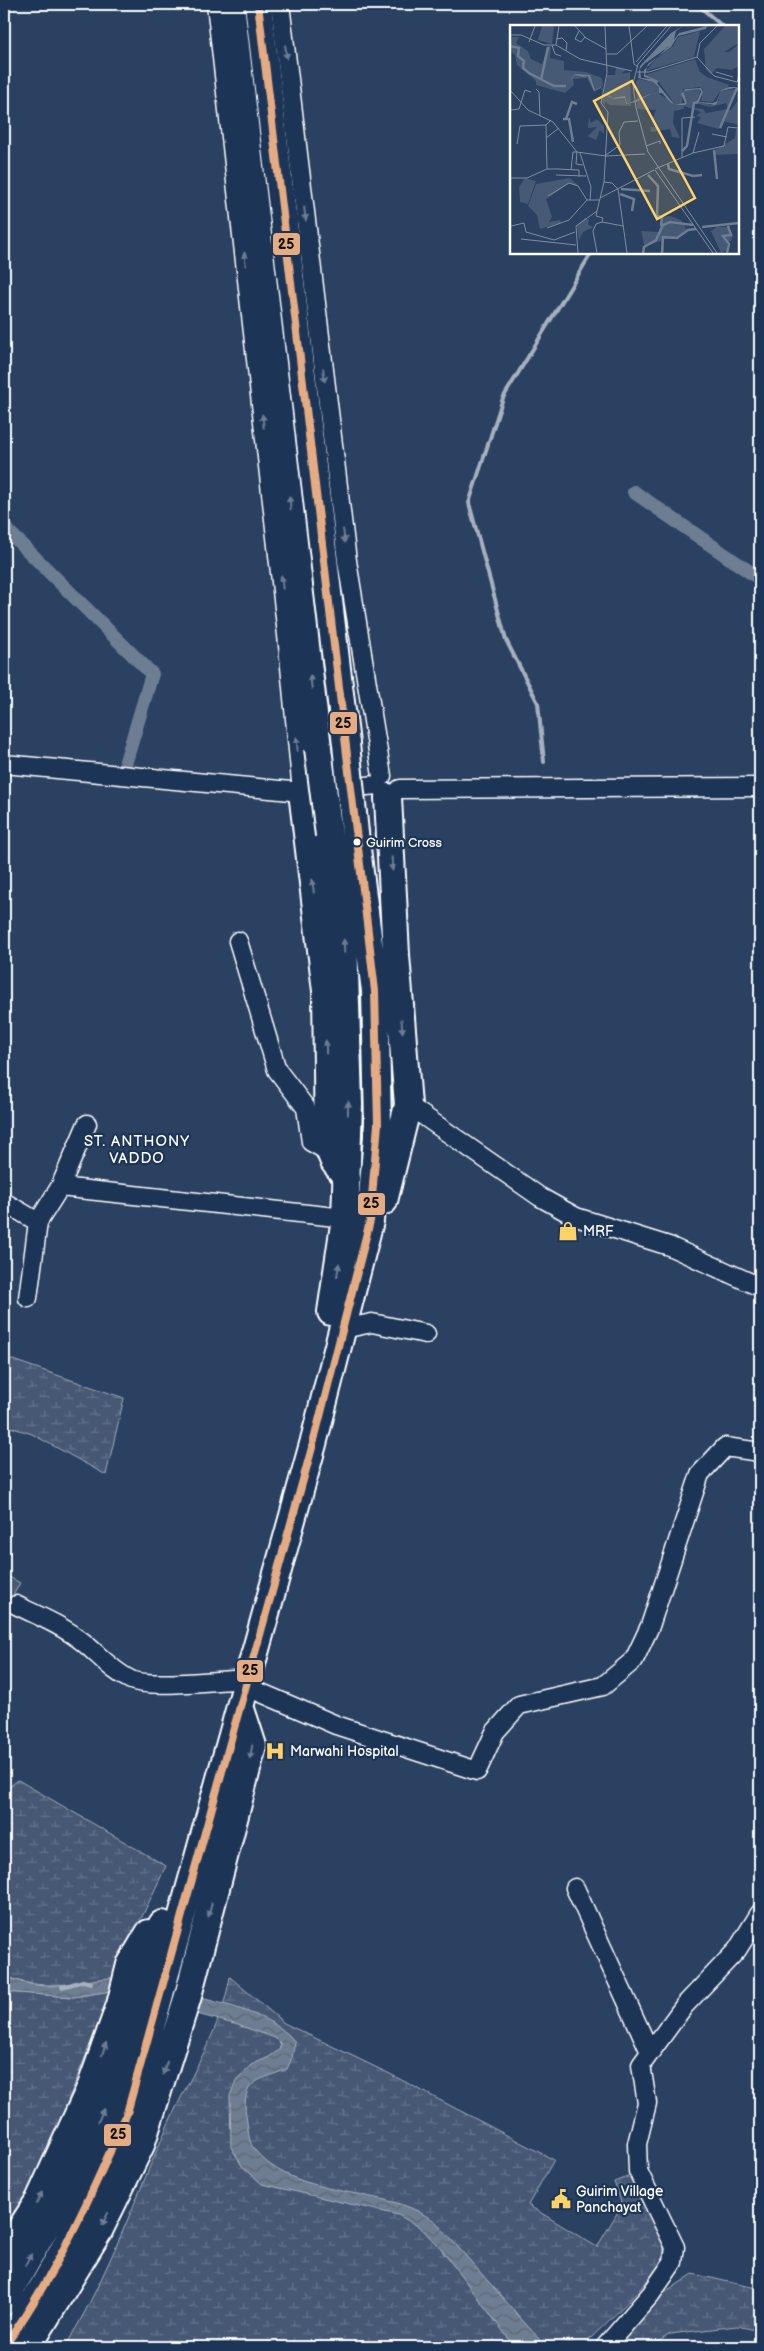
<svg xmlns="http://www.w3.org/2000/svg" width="764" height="2351" viewBox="0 0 764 2351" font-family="'Balsamiq Sans',sans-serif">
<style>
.wetland{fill:url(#wetland-marsh);stroke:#a2acba}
.water{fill:url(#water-waves);stroke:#a7b1be}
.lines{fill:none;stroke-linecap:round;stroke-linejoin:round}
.stream{stroke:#a7b1be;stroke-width:4}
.canal{stroke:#6d7d92;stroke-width:14}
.minor-casing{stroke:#fff;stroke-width:21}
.highway-casing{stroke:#fff;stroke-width:30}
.minor{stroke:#1d3557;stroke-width:18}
.highway{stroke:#1d3557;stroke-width:26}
.highway-bridge-casing{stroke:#fff;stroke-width:30;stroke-linecap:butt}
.highway-bridge{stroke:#1d3557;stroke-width:26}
.bus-1-casing{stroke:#1d3557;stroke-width:11}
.bus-1{stroke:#e5ac83;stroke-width:8}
.oneway{fill:#6c7c92}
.bus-dot{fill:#fff;stroke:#1d3557;stroke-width:2}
.labels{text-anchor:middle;stroke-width:4.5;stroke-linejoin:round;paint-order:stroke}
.bus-label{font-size:13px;fill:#fff;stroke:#1d3557;text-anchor:start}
.poi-label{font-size:14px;fill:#fff;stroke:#1d3557;text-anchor:start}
.neighbourhood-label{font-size:15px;letter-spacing:1px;fill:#fff;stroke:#1d3557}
.inset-river{fill:none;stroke:#6d7d92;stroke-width:2.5}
.inset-road{fill:none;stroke:#7f8da0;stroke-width:1}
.view{fill:#ffd166;fill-opacity:0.15;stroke:#ffd166;stroke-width:2.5}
.inset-edge{fill:none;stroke:#fff;stroke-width:2.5}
.line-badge{stroke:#1d3557;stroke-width:2}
.pale-badge-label{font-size:14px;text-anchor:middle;font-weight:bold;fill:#111}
</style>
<defs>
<pattern id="wetland-marsh" width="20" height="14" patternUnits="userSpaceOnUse" patternTransform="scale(1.25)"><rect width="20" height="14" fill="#465975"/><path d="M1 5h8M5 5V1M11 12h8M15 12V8" fill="none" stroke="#62728a"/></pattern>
<pattern id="water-waves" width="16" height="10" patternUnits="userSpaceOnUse" patternTransform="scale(1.25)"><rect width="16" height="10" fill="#6d7d92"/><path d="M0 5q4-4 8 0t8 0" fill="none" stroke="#5e6772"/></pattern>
</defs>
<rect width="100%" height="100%" fill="#2a4161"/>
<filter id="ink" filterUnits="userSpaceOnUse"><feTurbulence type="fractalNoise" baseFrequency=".02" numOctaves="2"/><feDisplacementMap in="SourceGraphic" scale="10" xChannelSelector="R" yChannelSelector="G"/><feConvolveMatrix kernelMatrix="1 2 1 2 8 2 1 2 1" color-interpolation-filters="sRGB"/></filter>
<g filter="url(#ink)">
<path class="wetland" d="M4,1357L124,1398L106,1475L32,1434L4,1425Z
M4,1574L20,1583L4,1612Z
M18,1780L166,1866L113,1978C75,1982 40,1993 4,1975V1791Z
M230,1977L284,2023L390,2074L554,2160L528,2205L597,2247L622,2205L614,2182L633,2175C642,2193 669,2237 663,2256C658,2277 600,2328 582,2347H65C108,2276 136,2196 170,2120C192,2073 221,2029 230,1977Z
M111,1991L36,2183L4,2235V1992L73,1997Z
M693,2274L760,2289V2331L737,2326L670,2334L651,2347H613L645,2306Z"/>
<path class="water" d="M4,1975C47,1996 70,1980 112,1978C124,1977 140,1984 153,1987C193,1997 271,2009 295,2042L292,2058L287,2069C259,2081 241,2079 246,2116C248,2125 248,2142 254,2149C287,2193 364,2189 411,2208C419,2211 427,2217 435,2221L546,2347H515L440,2248L421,2228L398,2215L262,2184L242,2166L231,2147L230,2096L236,2080L251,2065L269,2057L279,2050L281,2044L275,2038L238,2025L111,1991L73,1997L4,1992Z"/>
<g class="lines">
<path class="stream" d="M697,4L722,26
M544,762L538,703L506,640L469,503L503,398L592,252
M62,1987L83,1981L91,1983"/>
<path class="canal" d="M634,492L760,579
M4,527L152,674L126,761"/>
<defs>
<path id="minor" d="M216,4L287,635L302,792
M280,4L347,561L382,776
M4,764L302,792L377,785
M400,789L760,787
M238,941L277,1070L306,1108L311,1142L329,1152
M408,1105L540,1197L576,1217L669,1246L760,1287
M87,1124L60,1187L345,1218
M4,1202L38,1222
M28,1298L38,1222L60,1187
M343,1329L372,1323L426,1334
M16,1605C39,1616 63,1626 83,1642C99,1655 112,1671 131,1680C149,1688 210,1681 233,1680
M245,1686L336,1725L477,1771L495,1732L519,1705L603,1686L634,1660L650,1626L700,1474L725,1447L760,1452
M575,1888L650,2052
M605,2347L651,2294L673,2262L675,2247L638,2171L637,2144L647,2103L641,2065L684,2006L737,1950L760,1913"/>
<path id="highway" d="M231,4L318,748
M258,4L346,744
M302,792L326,991L328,1147L334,1162L347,1178
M329,835L344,938L349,1104L345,1218L331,1312
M384,1201L408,1105L396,955L388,797
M4,2254L39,2200L91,2086L120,2005L130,1965L149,1933
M4,2302L77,2171L104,2107L162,1924
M4,2347C55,2276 92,2194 127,2113L313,1444L370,1221L378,1124L375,991L355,833
M28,2347L99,2231L141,2145L188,1996L253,1746L240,1706"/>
</defs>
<use href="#minor" class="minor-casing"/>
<use href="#highway" class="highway-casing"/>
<use href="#minor" class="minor"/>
<use href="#highway" class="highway"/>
<defs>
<path id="highway-bridge" d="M346,744L355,833
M318,748L329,835"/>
</defs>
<use href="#highway-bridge" class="highway-bridge-casing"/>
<use href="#highway-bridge" class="highway-bridge"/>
<defs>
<path id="bus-1" d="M4,2347C55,2276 92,2194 127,2113L313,1444L370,1221L378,1124L375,991L258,4"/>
</defs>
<use href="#bus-1" class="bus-1-casing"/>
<use href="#bus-1" class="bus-1"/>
</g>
<defs><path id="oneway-solid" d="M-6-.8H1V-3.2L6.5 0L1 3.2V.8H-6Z" transform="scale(1.25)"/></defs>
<g class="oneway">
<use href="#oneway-solid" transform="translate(286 52) rotate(83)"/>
<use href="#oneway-solid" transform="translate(305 214) rotate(83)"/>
<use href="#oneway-solid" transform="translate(245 259) rotate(-96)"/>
<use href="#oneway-solid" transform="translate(324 375) rotate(83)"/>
<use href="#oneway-solid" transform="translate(263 421) rotate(-96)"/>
<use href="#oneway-solid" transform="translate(290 503) rotate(-97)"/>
<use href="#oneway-solid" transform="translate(344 536) rotate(83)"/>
<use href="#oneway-solid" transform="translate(282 582) rotate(-96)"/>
<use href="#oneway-solid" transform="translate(311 682) rotate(-97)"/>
<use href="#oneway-solid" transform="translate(297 744) rotate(-95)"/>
<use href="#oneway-solid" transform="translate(392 864) rotate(87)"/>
<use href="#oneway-solid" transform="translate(313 886) rotate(-97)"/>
<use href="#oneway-solid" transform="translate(344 946) rotate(-92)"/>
<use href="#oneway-solid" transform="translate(402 1026) rotate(85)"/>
<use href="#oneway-solid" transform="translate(326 1047) rotate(-91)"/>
<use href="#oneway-solid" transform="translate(348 1108) rotate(-89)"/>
<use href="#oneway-solid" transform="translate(338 1270) rotate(-82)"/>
<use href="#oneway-solid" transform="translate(251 1752) rotate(101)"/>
<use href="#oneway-solid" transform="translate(210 1910) rotate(104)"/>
<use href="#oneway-solid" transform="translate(104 2049) rotate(-71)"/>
<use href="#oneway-solid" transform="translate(165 2068) rotate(108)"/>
<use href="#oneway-solid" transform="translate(101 2115) rotate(-67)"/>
<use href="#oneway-solid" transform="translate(39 2198) rotate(-62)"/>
<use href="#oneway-solid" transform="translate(105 2219) rotate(116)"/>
<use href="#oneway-solid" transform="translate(28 2260) rotate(-61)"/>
</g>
</g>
<defs>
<symbol id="shop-bare" viewBox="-9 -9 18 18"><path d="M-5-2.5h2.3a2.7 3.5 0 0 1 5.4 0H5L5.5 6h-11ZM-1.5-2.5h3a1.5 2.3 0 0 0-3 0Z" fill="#ffd166" stroke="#1d3557" stroke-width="2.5" paint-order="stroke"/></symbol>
<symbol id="hospital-bare" viewBox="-9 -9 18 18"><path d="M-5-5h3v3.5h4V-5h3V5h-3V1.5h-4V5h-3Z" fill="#ffd166" stroke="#1d3557" stroke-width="2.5" paint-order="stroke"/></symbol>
<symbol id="civic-bare" viewBox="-9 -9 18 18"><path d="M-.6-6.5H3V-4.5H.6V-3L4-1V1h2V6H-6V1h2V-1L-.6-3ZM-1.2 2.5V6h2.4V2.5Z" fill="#ffd166" stroke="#1d3557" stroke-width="2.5" paint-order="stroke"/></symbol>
</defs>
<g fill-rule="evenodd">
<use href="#shop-bare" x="554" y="1217" width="28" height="28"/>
<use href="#hospital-bare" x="261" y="1737" width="28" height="28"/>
<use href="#civic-bare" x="547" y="2185" width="28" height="28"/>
</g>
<circle class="bus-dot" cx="357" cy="842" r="4.5"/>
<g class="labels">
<g class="bus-label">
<text x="366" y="847">Guirim Cross</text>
</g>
<g class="poi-label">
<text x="583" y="1236">MRF</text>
<text x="290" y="1756">Marwahi Hospital</text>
<text x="576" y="2196">Guirim Village<tspan x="576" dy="16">Panchayat</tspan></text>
</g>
<g class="neighbourhood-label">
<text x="137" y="1146">ST. ANTHONY<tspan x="137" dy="17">VADDO</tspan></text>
</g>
</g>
<g transform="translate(510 25)">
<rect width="229" height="229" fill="#2a4161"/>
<path d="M215,1H229V18L214,27H219L229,19V41L221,45L207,43L201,49L196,45L194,24ZM79,92L81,98L87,94L94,101V109L90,105L86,115L78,111L87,102L78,103ZM60,153L70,162L60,158L36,174L42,192L39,197L50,195L51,198L30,204L27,190L18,181L26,159ZM75,193L79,195L78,200L84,202L73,207L69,215L67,201Z" fill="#465975"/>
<path d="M32,1H44L42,19L28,15ZM190,6L184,32L136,46L146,34L163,21L168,12ZM0,12H9L6,18L18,26L21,34L32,39L38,21H41L40,33L54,36V45L76,47L92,53L93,61L84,67L77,53L63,54L64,60L55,68L26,60V56L7,40L5,30L0,25ZM185,34L190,47L197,52L219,60L217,64L211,65L203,77L191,76L193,65L190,62L173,64L172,78H164L148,56L135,50ZM106,42L116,45L111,49L120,47L121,81L100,80L95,77V81L92,77L97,50H105ZM129,54L143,57L149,62V69L169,80L177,78L173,69L174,65L190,64L188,76L201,80L208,76L211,66L226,64L218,85H221L229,74V100L213,96L209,104L187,98L191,92L186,91L191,87L174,81V84L164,86L163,98L170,113L162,112L160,104L141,107L140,102H148L142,95L146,85L127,84L126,56ZM184,78L201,82L216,78L218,84L196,88L193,84L184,83ZM226,104H229V129L205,130V125L225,113ZM160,191L171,195L177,205L167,214H154V228L151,216L136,221L134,228H128H132L134,219L131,206L149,207L152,192ZM207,202H219L223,211L221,216L217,217V225L211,228L201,206Z" fill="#465975" fill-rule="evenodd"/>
<path d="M15,153L26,156L18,179L10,177L9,162Z" fill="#465975"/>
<path d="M173,1L166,6L164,15L169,8L197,1L196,4L168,11L161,22L138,39L135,50L149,56L147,58L164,79L175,78L171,69L175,64L191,63L193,67L189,77L203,78L207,76L211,65L219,62H229L211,66L207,78L205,80L187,77L191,66L189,64L173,66L177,78L175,80H169L161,78L152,68L141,69L126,77L116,79L115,73L104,74L95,70L91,63L84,66L78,51L73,52L65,50L56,61L65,49L80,50L85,65L91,62L94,68L103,73L115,71L117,79L140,69L149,68V62L143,57L128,53L130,41L161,8ZM159,21L134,45V52L142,54L131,53L130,44L140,32Z" fill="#6d7d92" fill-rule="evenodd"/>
<path class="inset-river" d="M0,21L9,23L8,31L14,36L13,43L19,48L44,61H56M135,37L156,22M31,55L38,22M53,94H59L63,117M56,94L62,77L67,79M210,103L227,63M204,125L207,154M172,126L177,121L184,78L188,77M158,139L159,144L183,151L192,150M138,150L148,161L147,191L152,192L151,201M111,164L140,166M110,169L124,174L122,186M192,202L229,198M133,228L134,222L146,215L153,200L160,197L183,200M152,228L153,212L167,213L178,205L186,204M217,228L219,219L213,211L221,210L218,201"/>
<path class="inset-road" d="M65,1L76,13L96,24M119,1L124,39L128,42M161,1L128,39L123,59L126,83L138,127L207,228M69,6L65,14L71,17L75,12M0,10H11L34,20H46L70,34L122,46M46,14L52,13L57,18L56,26M19,17L25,1M42,20L45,29L51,31M46,20L49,1M97,29H107L137,1M187,32L190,18L207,1M126,37L157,1M127,47H139L187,32L204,51L227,57L229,51M206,47L223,52M26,64L29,67L30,91M0,65L18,85L43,97L67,127L96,131L135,129M1,85L9,84L15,65L21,67M202,109L217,112M36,113L49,103M7,119L10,101L36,100M136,121L150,116V119M70,128L81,162L80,175M183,128L189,107M96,130L110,120L109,107L114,97L128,96M172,132V93L185,92M37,144L36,100L41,95M145,144L183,128L214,121L218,102L228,103M61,145L63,127H67L66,139L73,140M145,145L203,228M46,150L76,151M0,153H17L37,144H48L69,145V152M94,157L102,158L108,164L117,228M38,171L59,158L68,161L77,175H90M90,173L144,145M87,186L86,191L93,193L92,197L113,201M1,201L14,198L16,207L44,215L65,207M37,203L59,195L77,175M11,214L66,220M68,228L66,201L87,186L94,157L98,87L91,78L97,48L95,1M87,228L83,206L86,199L92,197"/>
<path class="view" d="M122,56L185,173L147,194L84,76Z"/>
<rect width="229" height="229" class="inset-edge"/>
</g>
<g class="line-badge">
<rect x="272" y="232" width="29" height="24" rx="5" fill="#e5ac83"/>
<rect x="329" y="711" width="29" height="24" rx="5" fill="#e5ac83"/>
<rect x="357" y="1192" width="29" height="24" rx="5" fill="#e5ac83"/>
<rect x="236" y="1659" width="28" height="24" rx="5" fill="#e5ac83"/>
<rect x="103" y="2123" width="29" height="24" rx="5" fill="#e5ac83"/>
</g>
<g class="pale-badge-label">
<text x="286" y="249">25</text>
<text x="343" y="728">25</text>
<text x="371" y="1208">25</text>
<text x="250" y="1675">25</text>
<text x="118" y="2139">25</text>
</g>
<rect width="764" height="2351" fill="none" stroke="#1d3557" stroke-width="20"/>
<rect x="10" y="10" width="744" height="2331" fill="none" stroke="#fff" stroke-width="2" filter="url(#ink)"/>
</svg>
